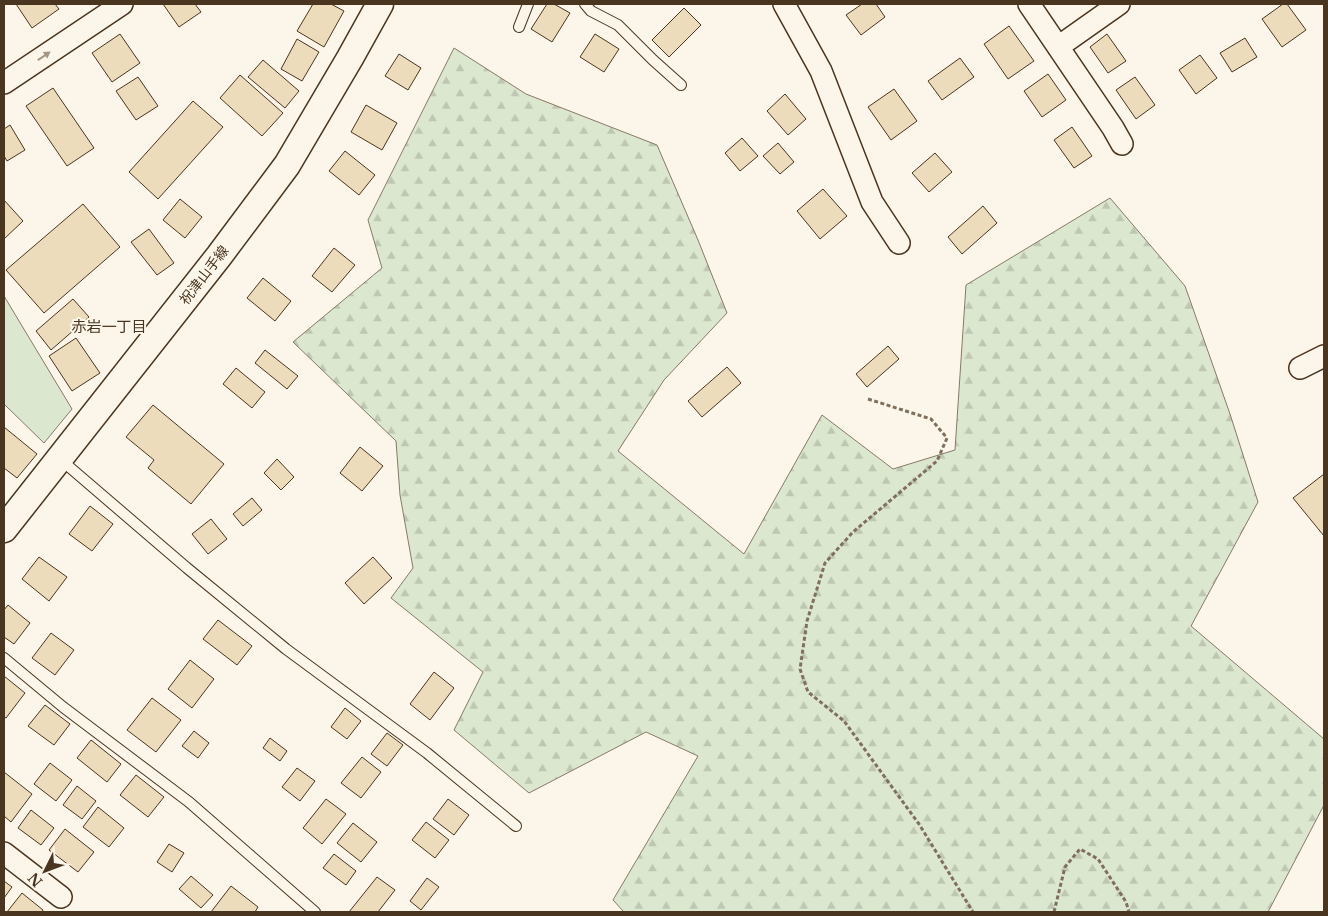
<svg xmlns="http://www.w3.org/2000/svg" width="1328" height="916" viewBox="0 0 1328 916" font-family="'Libre Baskerville','Noto Sans JP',serif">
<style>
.forest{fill:url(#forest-firs);stroke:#887966}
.park{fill:#dce7d0;stroke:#887966}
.building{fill:#ecdcbc;stroke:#4a3520}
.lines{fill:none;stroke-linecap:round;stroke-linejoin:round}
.service-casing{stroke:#4a3520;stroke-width:12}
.minor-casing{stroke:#4a3520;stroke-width:24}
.tertiary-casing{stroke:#4a3520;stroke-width:29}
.path{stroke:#7f6f5c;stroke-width:3;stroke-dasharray:4 2.5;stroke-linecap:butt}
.service{stroke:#fbf6e9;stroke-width:10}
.minor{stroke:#fbf6e9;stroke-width:21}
.tertiary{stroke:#fbf6e9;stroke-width:26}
.oneway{fill:#a29684}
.labels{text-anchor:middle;stroke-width:4;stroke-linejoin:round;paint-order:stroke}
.street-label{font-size:14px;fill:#4a3520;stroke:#fbf6e9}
.neighbourhood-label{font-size:15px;fill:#4a3520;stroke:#fbf6e9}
</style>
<defs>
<pattern id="forest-firs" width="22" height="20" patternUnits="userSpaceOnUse" patternTransform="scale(1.25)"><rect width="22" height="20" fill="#dce7d0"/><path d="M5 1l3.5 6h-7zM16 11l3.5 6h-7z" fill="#bec7b2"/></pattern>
</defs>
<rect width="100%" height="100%" fill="#fbf6e9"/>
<path class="forest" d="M454,48L526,94L657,145L698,240L727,313L664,380L618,451L744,554L822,415L893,469L955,450L966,285L1110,198L1185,286L1230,414L1258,502L1191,626L1324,739V805L1268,912H624L613,900L698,756L646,732L529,793L454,730L483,672L391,598L413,568L400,495L396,441L293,342L382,268L368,220Z"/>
<path class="park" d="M4,296L72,409L44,443L5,405L4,406Z"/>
<path class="building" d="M16,4H55L59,9L32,28Z
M163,4H195L201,12L179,27Z
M313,4H331L344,11L324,47L297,31Z
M547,4H554L570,13L552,42L531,29Z
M862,4H876L885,17L861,35L846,15Z
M1283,4H1287L1306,30L1282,47L1262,19Z
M684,8L701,25L669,57L652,40Z
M1009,26L1034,61L1008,79L984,44Z
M120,34L140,63L112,82L92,53Z
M595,34L619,49L604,72L580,57Z
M1107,34L1126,61L1108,73L1090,47Z
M1245,38L1257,57L1232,72L1220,53Z
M297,39L319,52L302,81L281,69Z
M399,54L421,68L408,90L385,76Z
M1200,55L1217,78L1196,94L1179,70Z
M960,58L974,77L942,100L928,81Z
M263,60L299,91L285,108L248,77Z
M1048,74L1066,100L1042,117L1024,91Z
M240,75L283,113L262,136L220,98Z
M138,77L158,106L136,120L116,91Z
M1135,77L1155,105L1136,119L1116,90Z
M53,88L94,148L67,166L26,106Z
M894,89L917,121L891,140L868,107Z
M785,94L806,119L788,135L767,111Z
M193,101L223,127L158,199L129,172Z
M366,105L397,123L382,150L351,132Z
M10,125L25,150L7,161L4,156V129Z
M1072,127L1092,156L1074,168L1054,140Z
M742,138L758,156L740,171L725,153Z
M778,143L794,162L780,174L763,156Z
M345,151L375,175L359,195L329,171Z
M935,153L952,172L929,192L912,173Z
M823,189L847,216L820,239L797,211Z
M180,199L202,217L185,238L163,220Z
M4,200L23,221L4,239Z
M83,204L120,247L44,313L6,270Z
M983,206L997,223L962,254L948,237Z
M149,229L174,263L157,275L131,242Z
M334,248L355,265L332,292L312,276Z
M263,278L291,301L275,321L247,298Z
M73,299L89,317L51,350L36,331Z
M76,338L100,373L72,391L49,356Z
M888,346L899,359L867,387L856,374Z
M265,350L298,376L287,389L255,363Z
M727,367L741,383L702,417L688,401Z
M236,368L265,392L252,408L223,384Z
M153,405L224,464L191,504L148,468L154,460L126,437Z
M4,427L37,454L17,478L4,468Z
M360,447L383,466L362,491L340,473Z
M277,459L294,477L281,490L264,473Z
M1324,474V536L1293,498Z
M252,498L262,510L243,526L233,514Z
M90,506L113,524L92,551L69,534Z
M211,519L227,539L208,554L192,534Z
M39,557L67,577L49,601L22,579Z
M373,557L392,578L364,604L345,583Z
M8,605L30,623L14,644L4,637V610Z
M218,620L252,646L237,665L203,639Z
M51,633L74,650L55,675L32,658Z
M190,660L214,679L192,708L168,689Z
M434,672L454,688L430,720L410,704Z
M4,676L25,693L6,718L4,717Z
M152,698L181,720L156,752L127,730Z
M45,705L70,724L54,745L28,726Z
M345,708L361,721L347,739L331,727Z
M194,731L209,743L198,758L182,746Z
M387,733L403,745L387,766L371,754Z
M270,738L287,751L280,761L263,748Z
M91,740L121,764L107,782L77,758Z
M362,757L381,772L361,798L341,783Z
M50,763L72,780L56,801L34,784Z
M297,768L315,781L300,801L282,787Z
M4,772L32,794L11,822L4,816Z
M136,775L164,797L148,817L120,795Z
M77,786L96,801L82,819L63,805Z
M326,799L346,814L322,844L303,828Z
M448,799L469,815L454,835L433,819Z
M98,807L124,828L109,847L83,827Z
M31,810L54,828L41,845L18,828Z
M426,822L449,840L435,858L412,840Z
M353,823L377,842L361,862L337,843Z
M65,829L94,852L78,872L49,850Z
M169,844L184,853L172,872L157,862Z
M334,854L356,871L346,885L323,868Z
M191,876L213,895L201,908L179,889Z
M377,877L395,890L378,912H349Z
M427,878L439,887L421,910L410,901Z
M4,881L12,887L4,898Z
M231,886L258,907L255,912H211Z
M22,893L43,910L42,912H7Z"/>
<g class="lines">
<defs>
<path id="service" d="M585,4L591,11L618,25L653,60L681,85
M519,27L528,4
M60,459L187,568L286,649L427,753L516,826
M4,658L63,707L189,802L315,912"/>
<path id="minor" d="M784,4L821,71L872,202L899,243
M1029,4L1113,128L1122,144
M1058,47L1119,4
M4,83L122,4
M1300,368L1324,356
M4,853L61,897"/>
<path id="tertiary" d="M4,529L219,256L287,165L350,58L380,4"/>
</defs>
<use href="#service" class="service-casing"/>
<use href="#minor" class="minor-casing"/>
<use href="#tertiary" class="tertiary-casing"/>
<path class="path" d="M868,399L931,419L947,438L937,461L853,532L825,563L807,621L800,669L808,692L844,721L919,824L973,912
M1054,912L1065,867L1080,849L1098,859L1126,902L1129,912"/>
<use href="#service" class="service"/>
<use href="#minor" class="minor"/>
<use href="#tertiary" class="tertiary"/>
</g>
<defs><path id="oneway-solid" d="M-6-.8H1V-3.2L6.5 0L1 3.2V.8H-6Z" transform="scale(1.25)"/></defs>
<use class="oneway" href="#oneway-solid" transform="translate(44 56) rotate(-34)"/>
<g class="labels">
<g class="street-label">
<text transform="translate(204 275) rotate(-52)" y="5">祝津山手線</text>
</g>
<g class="neighbourhood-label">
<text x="109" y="332">赤岩一丁目</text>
</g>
</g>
<rect width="1328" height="916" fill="none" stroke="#4a3520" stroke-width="10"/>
<g transform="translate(45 871) rotate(228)" stroke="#fbf6e9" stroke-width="4" paint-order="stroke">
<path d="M0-4L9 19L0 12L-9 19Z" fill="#4a3520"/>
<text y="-8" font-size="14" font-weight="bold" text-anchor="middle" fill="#4a3520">N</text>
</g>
</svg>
